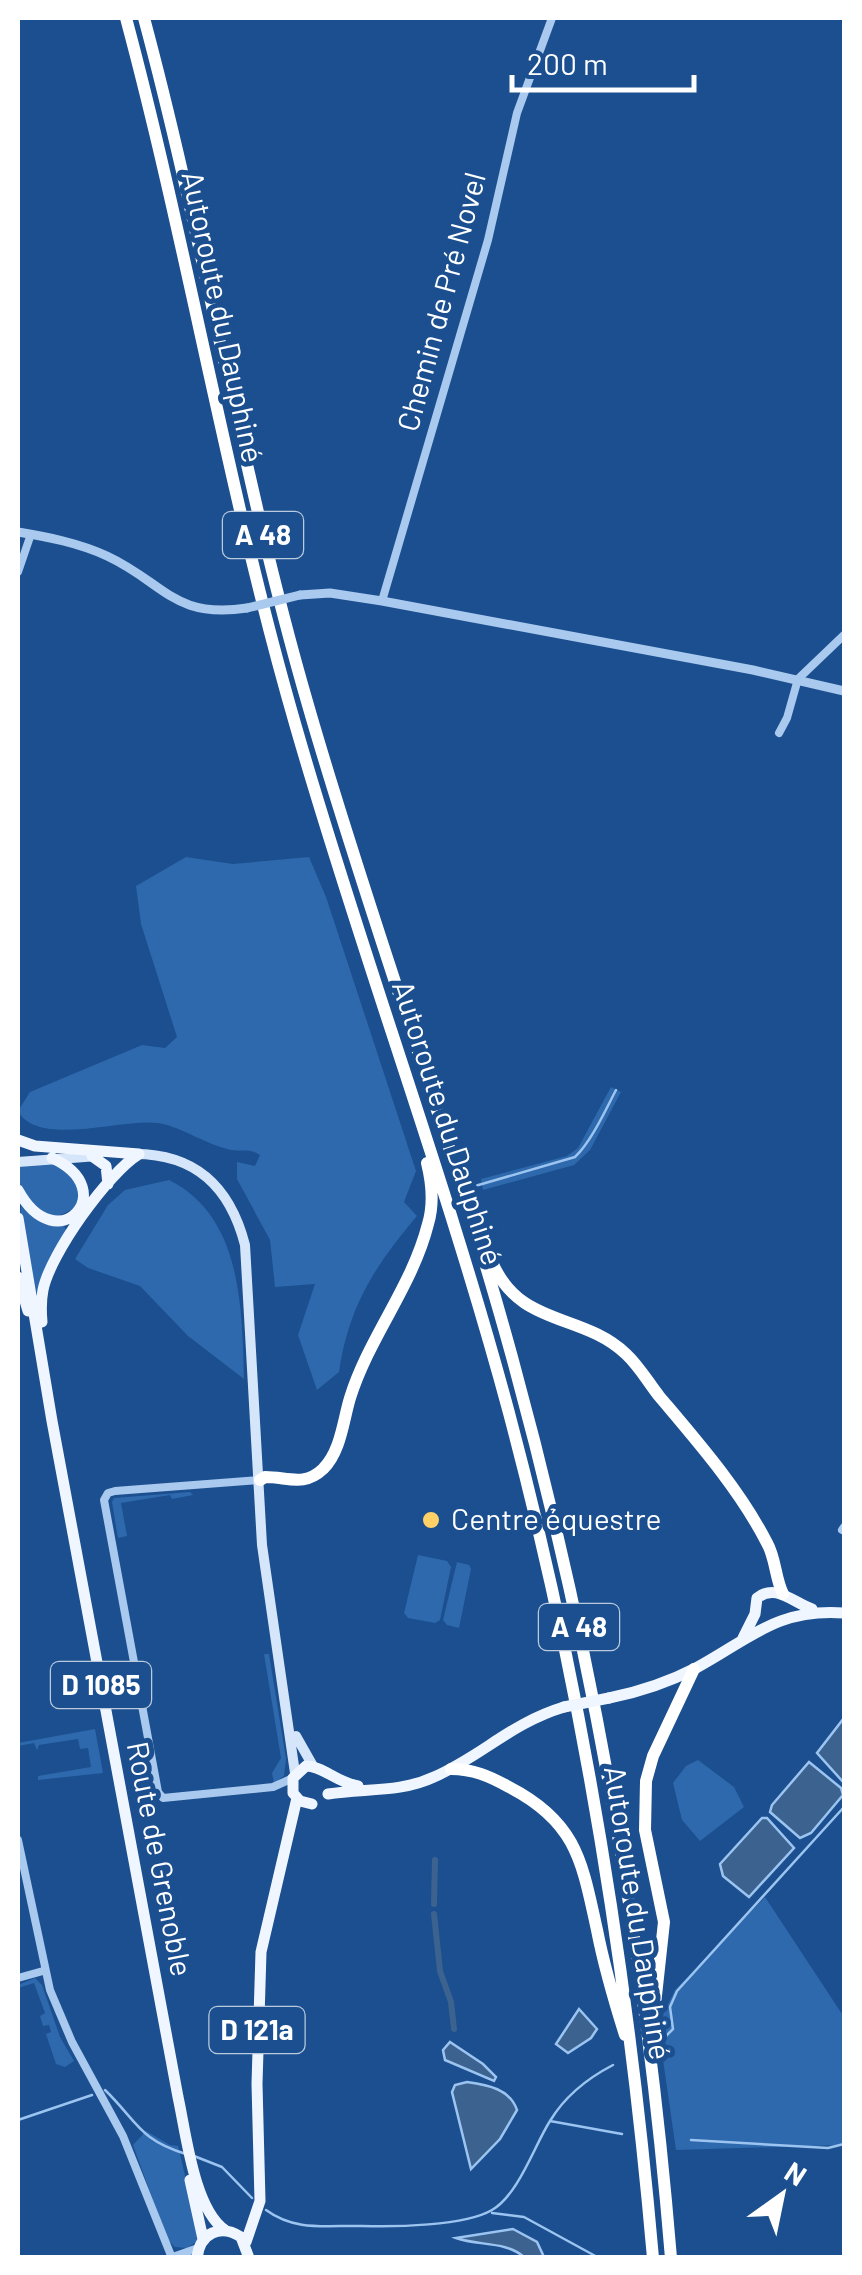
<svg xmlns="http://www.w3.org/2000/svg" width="862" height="2275" viewBox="0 0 862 2275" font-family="Barlow,sans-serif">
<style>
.green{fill:#2e69ad}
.water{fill:#3c6290;stroke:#9cc4f0;stroke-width:2.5}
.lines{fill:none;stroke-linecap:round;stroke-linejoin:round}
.stream{stroke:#9cc4f0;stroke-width:2.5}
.canal{stroke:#3c6290;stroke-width:6}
.minor{stroke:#a9c9ee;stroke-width:8}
.tertiary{stroke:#a9c9ee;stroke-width:9}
.secondary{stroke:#d6e6fa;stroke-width:10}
.primary{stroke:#f0f6ff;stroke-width:11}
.motorway{stroke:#fff;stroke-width:12}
.tertiary-bridge{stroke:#a9c9ee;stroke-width:9}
.primary-bridge{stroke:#f0f6ff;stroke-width:11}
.poi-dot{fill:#ffd166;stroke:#1b4f8f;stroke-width:4}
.labels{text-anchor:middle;stroke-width:10;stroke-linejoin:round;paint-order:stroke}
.shield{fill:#1b4f8f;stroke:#bbcadd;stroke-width:2.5}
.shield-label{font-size:28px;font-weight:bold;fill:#fff}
.street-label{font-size:30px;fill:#fff;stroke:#1b4f8f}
.poi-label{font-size:30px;fill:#fff;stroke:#1b4f8f;text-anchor:start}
</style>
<rect width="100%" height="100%" fill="#1b4f8f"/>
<path class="green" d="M186,857L233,864L309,857L326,897L416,1171L404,1202L417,1216C374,1267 349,1306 339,1372L317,1390L298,1335L315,1284L275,1287L270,1240L237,1179V1162L255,1166L260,1155C249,1148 243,1152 231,1150C206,1145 183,1127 158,1123C121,1118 38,1148 18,1111L30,1092L142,1045L165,1048L177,1037L141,924L136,886Z
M611,1087L621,1092L590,1150L574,1165L483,1190L481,1179L567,1156L578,1148Z
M52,1163L74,1175L80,1197L73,1209L52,1219C31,1203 18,1195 18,1167Z
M169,1180C242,1216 242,1308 244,1379L188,1336L140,1286L88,1268L75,1259L108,1205L125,1190Z
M21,1206C38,1223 43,1220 64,1226L67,1232L37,1296L20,1221Z
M190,1492L193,1495L172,1499L170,1495L121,1503L127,1536L118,1538L112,1502L114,1498Z
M418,1555L447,1561L451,1567L440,1620L435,1623L408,1618L404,1613Z
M457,1562L469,1565L471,1569L459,1628L447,1625L443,1620Z
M264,1654H269L286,1759L284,1776L274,1783L272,1773L281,1758Z
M95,1729L103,1773L38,1780V1776L91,1767L88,1748L80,1749L78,1739L39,1745L37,1750L34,1743L18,1746V1743Z
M698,1760L734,1787L744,1807L700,1841L682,1820L673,1783L686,1766Z
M765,1897L844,2017V2150L842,2145L676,2150L658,2025L675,1990Z
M35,1978L42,1985L60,2037L74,2061L65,2067L56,2064L46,2034L51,2032L49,2025L43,2026L40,2016L45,2013L34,1983L18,1988V1985Z
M146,2131L170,2145L178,2146L199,2235L196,2242L187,2248L175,2247L167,2239L133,2145Z"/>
<path class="water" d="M844,1718V1783L817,1753Z
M809,1762L841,1788L843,1795L811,1833L800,1838L770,1812L772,1805Z
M762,1818H767L794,1848L749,1897L723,1876L720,1864Z
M579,2009L597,2029L591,2038L568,2053L556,2044Z
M450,2042L483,2064L496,2077L494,2081L445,2060L443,2050Z
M467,2082C488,2085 510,2089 517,2110L500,2139L471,2169L452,2092L455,2085Z
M513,2229L537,2242L544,2257H524C506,2241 478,2246 456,2238Z"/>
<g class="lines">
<path class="stream" d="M475,1186L575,1157C591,1142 605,1111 616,1090
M664,2038L673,2029L670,2007L677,1991L844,1807
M105,2090C137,2121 139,2140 186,2154
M18,2120L92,2095
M550,2121L622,2134
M691,2140L828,2148L844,2144
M194,2156L222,2167L252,2198
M266,2210C296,2232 327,2225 362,2226C393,2227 465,2226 492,2210C519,2194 534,2146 550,2121C565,2096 588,2078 613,2065
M492,2213L524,2217L599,2258"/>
<path class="canal" d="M434,1904L435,1860
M434,1914L440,1971L451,2002L454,2029"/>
<path class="minor" d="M18,572L31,534
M382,601L488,240L517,113L552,18
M779,733L787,718L798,679L844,635
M260,1480L115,1491L108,1493L104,1500L158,1792L163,1798L273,1787L293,1778
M842,1530L844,1527
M18,1840L50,1990L72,2042L123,2136L172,2258
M18,1978L43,1971
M170,2258L198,2248"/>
<path class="tertiary" d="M18,532C48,537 79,543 107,556C165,583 173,619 247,608
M300,595L330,593L382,601L753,670L844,691"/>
<path class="secondary" d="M135,1154C196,1154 230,1187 245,1245L262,1545L295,1773
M18,1162L98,1156
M296,1736L313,1766"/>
<path class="primary" d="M18,1140L35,1146L139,1154
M92,1156L106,1166L108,1184
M18,1190C57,1262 123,1190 52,1158
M18,1218L52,1421L178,2097C186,2133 194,2209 225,2230
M18,1277L28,1311
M42,1322C41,1311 41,1300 43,1290C50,1254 108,1173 139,1154
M743,1638L755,1614L757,1598C776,1583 792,1602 812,1609
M609,1698C639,1692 669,1682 696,1668C751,1638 778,1608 844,1613
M328,1794C363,1788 400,1793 434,1777C482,1756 511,1723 564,1707
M312,1804L300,1801L293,1793V1778L306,1766C323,1766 336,1782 358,1786
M190,2180L203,2239
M246,2242L260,2201L257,2084L261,1952L297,1798
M197,2258C200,2232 221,2224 241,2237L249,2258"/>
<path class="motorway" d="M126,18C189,253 228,493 296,727C362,957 447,1182 509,1413C583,1691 628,1972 653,2258
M144,18C205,245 242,478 308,705C371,924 452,1138 512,1357C593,1652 646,1953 671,2258
M492,1262C520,1328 582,1312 626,1354C639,1366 648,1382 659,1396C697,1441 740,1490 767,1543C776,1559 775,1578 783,1594
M260,1480L265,1477C288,1477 304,1487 323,1469C341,1451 343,1421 350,1398C369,1337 412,1287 428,1224C434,1204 432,1183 427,1163
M451,1769C473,1769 489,1776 509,1787C577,1822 582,1862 597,1930C604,1966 614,2000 625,2035
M653,2023L664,1922L645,1830L646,1781L653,1756L694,1669"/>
<path class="tertiary-bridge" d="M247,608L300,595"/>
<path class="primary-bridge" d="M564,1707L609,1698"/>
</g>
<circle class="poi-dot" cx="431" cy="1520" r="10"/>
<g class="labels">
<g class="shield">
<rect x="223" y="512" width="80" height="46" rx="8"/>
<rect x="539" y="1604" width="80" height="46" rx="8"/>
<rect x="51" y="1662" width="100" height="46" rx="8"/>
<rect x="209.5" y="2007" width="95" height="46" rx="8"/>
</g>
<g class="shield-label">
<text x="263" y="545">A 48</text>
<text x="579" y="1637">A 48</text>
<text x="101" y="1695">D 1085</text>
<text x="257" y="2040">D 121a</text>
</g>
<g class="street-label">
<text transform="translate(442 302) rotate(-75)" y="10">Chemin de Pré Novel</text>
<text transform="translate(222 317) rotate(78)" y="10">Autoroute du Dauphiné</text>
<text transform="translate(447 1123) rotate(72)" y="10">Autoroute du Dauphiné</text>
<text transform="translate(159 1859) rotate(79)" y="10">Route de Grenoble</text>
<text transform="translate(637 1913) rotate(81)" y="10">Autoroute du Dauphiné</text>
</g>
<g class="poi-label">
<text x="451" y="1530">Centre équestre</text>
</g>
</g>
<rect width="862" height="2275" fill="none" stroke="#ffffff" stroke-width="40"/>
<g transform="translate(782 2195) rotate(33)" stroke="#1b4f8f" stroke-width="8" paint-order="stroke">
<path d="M0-8L18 38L0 25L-18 38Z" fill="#ffffff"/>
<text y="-15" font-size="28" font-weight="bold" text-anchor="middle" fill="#ffffff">N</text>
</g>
<path d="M512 75v15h182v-15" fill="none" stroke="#ffffff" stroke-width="5"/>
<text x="527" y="75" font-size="30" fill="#ffffff" stroke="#1b4f8f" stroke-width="8" paint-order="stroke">200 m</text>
</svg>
